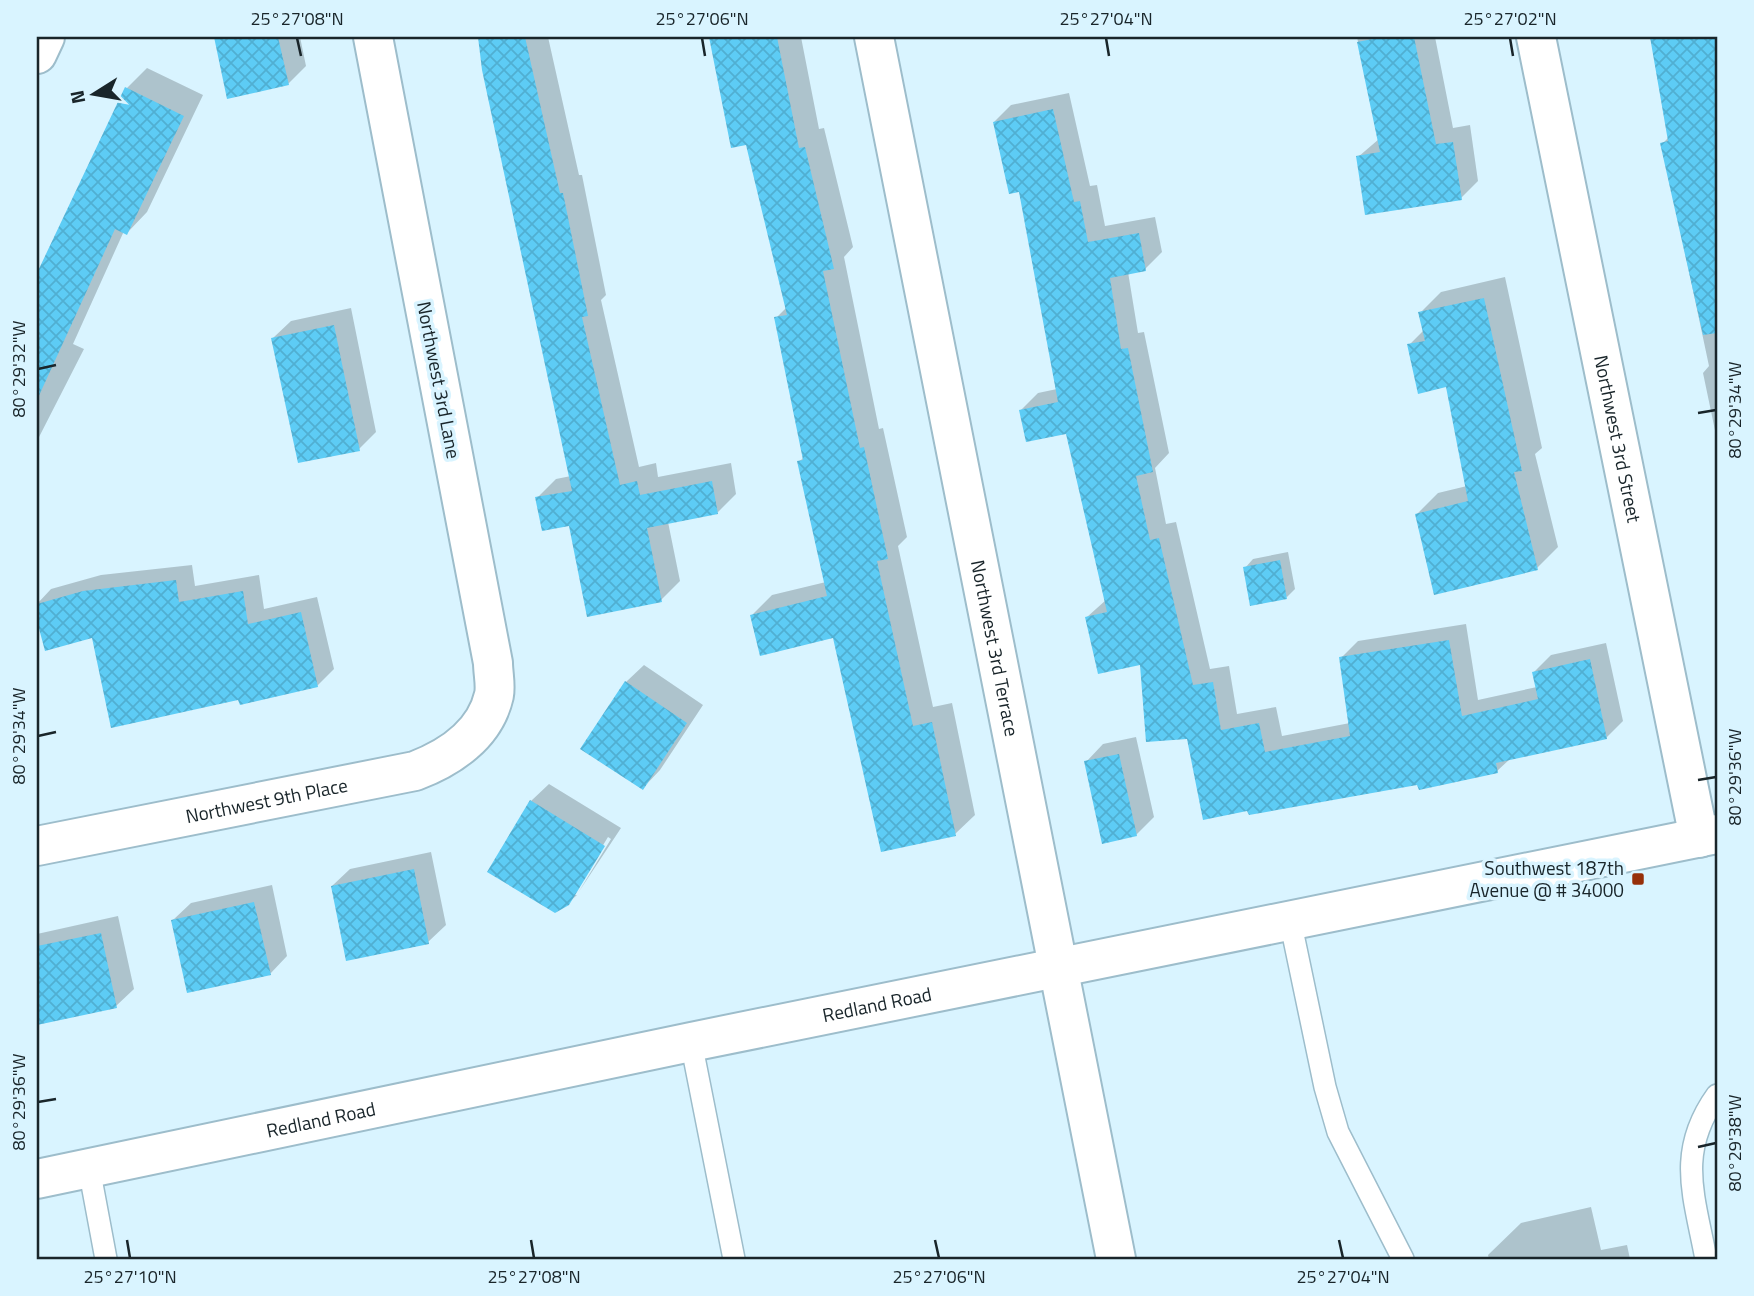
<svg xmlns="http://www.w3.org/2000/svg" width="1754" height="1296" viewBox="0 0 1754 1296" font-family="'Titillium Web',sans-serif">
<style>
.shadow{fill:#0003}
.building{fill:url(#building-cross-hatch)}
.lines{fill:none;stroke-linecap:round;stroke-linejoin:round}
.service-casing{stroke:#9dbdcb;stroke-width:24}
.minor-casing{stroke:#9dbdcb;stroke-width:42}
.tertiary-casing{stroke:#9dbdcb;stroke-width:42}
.service{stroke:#fff;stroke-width:21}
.minor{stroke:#fff;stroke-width:38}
.tertiary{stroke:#fff;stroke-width:38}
.ticks{fill:none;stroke:#19252a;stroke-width:2.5}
.poi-dot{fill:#962f09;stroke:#d9f4ff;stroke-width:2.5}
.labels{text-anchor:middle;stroke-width:7;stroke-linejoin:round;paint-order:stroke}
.street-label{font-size:19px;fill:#19252a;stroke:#d9f4ff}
.poi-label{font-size:19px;fill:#19252a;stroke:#d9f4ff;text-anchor:end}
.neatline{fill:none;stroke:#19252a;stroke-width:2.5}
.ticks-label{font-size:18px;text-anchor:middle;fill:#19252a}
</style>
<defs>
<pattern id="building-cross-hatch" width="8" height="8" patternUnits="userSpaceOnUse" patternTransform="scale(1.75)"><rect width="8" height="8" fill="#5dccf5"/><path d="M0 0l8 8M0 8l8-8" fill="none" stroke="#50afd2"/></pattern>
</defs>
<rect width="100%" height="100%" fill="#d9f4ff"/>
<path class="shadow" d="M216,37H300L306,66L288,84L228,97Z
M479,37H548L579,175H582L606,295L601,300L639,467L656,463L658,477L731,463L736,494L717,513L668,522L680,581L661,600L537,498L556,479L571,476Z
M711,37H801L819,129L824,128L853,247L844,257L879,429L883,428L907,537L898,546L933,707L952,703L975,815L955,834L835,636L752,615L772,595L826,582L799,462L804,457L776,318L787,307L747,143L733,146Z
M1357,37H1435L1453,128L1470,125L1478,181L1461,198L1358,157L1379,139Z
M1652,37H1717V440L1703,373L1709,366L1662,144L1669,137Z
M147,68L203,95L147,212L127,233L124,231L73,344L84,349L37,441V278L127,88Z
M1069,93L1090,186L1097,185L1105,226L1155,217L1162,252L1145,269L1128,272L1138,333L1144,332L1169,453L1155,468L1166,524L1176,522L1210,669L1229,666L1237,714L1276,707L1282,736L1350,723L1341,658L1358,641L1466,624L1478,700L1537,687L1534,672L1551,655L1606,643L1623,721L1606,738L1510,759L1497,771L1419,783L1189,737L1141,663L1087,617L1106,600L1068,432L1021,410L1038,393L1057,389L1020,190L994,122L1011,105Z
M1505,277L1542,448L1535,454L1558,547L1537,568L1417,514L1438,493L1467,486L1448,385L1409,345L1424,330L1420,313L1441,292Z
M351,308L376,432L359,449L273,338L291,321Z
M1288,552L1295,589L1287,597L1245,568L1253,559Z
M192,565L195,586L259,575L264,609L317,597L334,669L317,686L240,698L94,636L46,649L37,604L51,589L101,575Z
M644,665L703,705L660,770L643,788L626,682Z
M1136,737L1154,817L1136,835L1086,762L1103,744Z
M549,784L621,828L578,893L611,839L608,837L573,895H577L568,903L531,801Z
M431,852L446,925L428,942L332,886L350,869Z
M272,885L287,956L270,974L173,920L191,903Z
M118,916L134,989L116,1006L37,1023V934Z
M1591,1207L1601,1250L1627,1245L1630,1259H1489L1488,1255L1521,1223Z"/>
<path class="building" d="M214,37H278L289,85L227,99Z
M478,37H525L560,193H563L588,316L582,317L620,485L637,481L640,495L712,481L718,514L647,528L662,602L587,617L569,526L542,531L535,497L572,491L482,70Z
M709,37H777L799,148L805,147L834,269L823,271L860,448L864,447L888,559L877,561L913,726L932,722L956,836L881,852L833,638L760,656L750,615L827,596L797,461L803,460L774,317L787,315L746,145L731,148Z
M1383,37H1414L1436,144L1453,142L1462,200L1365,215L1356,156L1380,152L1357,42Z
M1650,37H1717V333L1703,335L1660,143L1668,141Z
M125,87L184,116L127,235L115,229L37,400V273Z
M1053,109L1074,202L1080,201L1088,242L1139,233L1146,271L1110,278L1121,349L1128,348L1153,472L1136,476L1150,540L1159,538L1193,685L1213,682L1221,730L1259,723L1265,752L1350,736L1339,657L1449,640L1462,716L1538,699L1532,672L1590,659L1607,739L1496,763L1498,773L1419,790L1417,785L1249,815L1247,811L1203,820L1187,739L1146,742L1140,665L1098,674L1085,617L1107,612L1066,434L1026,442L1019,410L1058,402L1019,192L1009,194L993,122Z
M1484,298L1522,471L1514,472L1538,570L1434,595L1415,514L1468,501L1446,387L1418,394L1407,344L1425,341L1418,312Z
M334,325L360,451L298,463L271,338Z
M1280,560L1287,599L1250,606L1243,567Z
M176,580L179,602L243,591L248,624L301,612L318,687L240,705L238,700L111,728L92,638L45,651L37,621V604L83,591Z
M625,681L687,723L643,790L580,749Z
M1119,754L1137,836L1102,844L1084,761Z
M530,800L605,846L569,905L555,913L487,872Z
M414,869L429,944L346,961L331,886Z
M254,902L271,975L187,993L171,920Z
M101,933L117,1008L37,1025V946Z"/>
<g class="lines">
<defs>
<path id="service" d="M1290,920L1325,1087L1338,1132L1403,1259
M691,1042L734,1259
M89,1168L106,1259
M1706,1259C1694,1195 1676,1152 1717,1095"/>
<g id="minor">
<path id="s1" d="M874,37L1116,1259"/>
<path id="s2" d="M1536,37L1699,838"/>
<path d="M37,54L45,37"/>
<path id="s3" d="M37,846L415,771C449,758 485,735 494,695C496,685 493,673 493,663L373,37"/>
</g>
<g id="tertiary">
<path id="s4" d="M37,1179L691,1042L1717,834"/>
</g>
</defs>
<use href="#service" class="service-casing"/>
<use href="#minor" class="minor-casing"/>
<use href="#tertiary" class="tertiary-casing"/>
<use href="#service" class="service"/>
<use href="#minor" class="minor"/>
<use href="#tertiary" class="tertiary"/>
</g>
<path class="ticks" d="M297,38L301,56M702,38L705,56M1106,38L1109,56M1510,38L1513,56M38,369L56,365M1698,413L1716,410M38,736L56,732M1698,780L1716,777M38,1102L56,1099M1698,1147L1716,1143M127,1240L130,1258M531,1240L534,1258M935,1240L939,1258M1339,1240L1343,1258"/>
<rect class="poi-dot" x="1631" y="872" width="14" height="14" rx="3.5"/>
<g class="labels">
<g class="street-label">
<text transform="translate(439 380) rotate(79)" y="7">Northwest 3rd Lane</text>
<text dy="7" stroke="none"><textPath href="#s2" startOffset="410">Northwest 3rd Street</textPath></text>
<text dy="7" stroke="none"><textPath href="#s1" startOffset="623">Northwest 3rd Terrace</textPath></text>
<text dy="7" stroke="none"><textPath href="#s3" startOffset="234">Northwest 9th Place</textPath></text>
<text dy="7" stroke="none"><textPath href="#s4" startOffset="858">Redland Road</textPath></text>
<text dy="7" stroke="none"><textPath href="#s4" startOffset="290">Redland Road</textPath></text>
</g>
<g class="poi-label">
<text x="1624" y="875">Southwest 187th<tspan x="1624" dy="22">Avenue @ # 34000</tspan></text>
</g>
</g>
<rect width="1754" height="1296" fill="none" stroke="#d9f4ff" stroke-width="77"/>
<g transform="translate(94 94) rotate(259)" stroke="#d9f4ff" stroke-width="5" paint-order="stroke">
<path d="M0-5L12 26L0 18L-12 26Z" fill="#19252a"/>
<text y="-10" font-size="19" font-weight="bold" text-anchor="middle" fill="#19252a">N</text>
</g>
<rect x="38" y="38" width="1678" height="1220" class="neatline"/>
<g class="ticks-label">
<text x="297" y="25">25°27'08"N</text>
<text x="702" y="25">25°27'06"N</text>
<text x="1106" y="25">25°27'04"N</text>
<text x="1510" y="25">25°27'02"N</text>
<text transform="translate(19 369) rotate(-90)" y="6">80°29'32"W</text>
<text transform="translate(1735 410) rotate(-90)" y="6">80°29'34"W</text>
<text transform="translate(19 736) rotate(-90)" y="6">80°29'34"W</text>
<text transform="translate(1735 777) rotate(-90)" y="6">80°29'36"W</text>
<text transform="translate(19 1102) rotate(-90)" y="6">80°29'36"W</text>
<text transform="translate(1735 1143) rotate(-90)" y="6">80°29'38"W</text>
<text x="130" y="1283">25°27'10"N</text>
<text x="534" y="1283">25°27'08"N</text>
<text x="939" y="1283">25°27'06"N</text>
<text x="1343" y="1283">25°27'04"N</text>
</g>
</svg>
